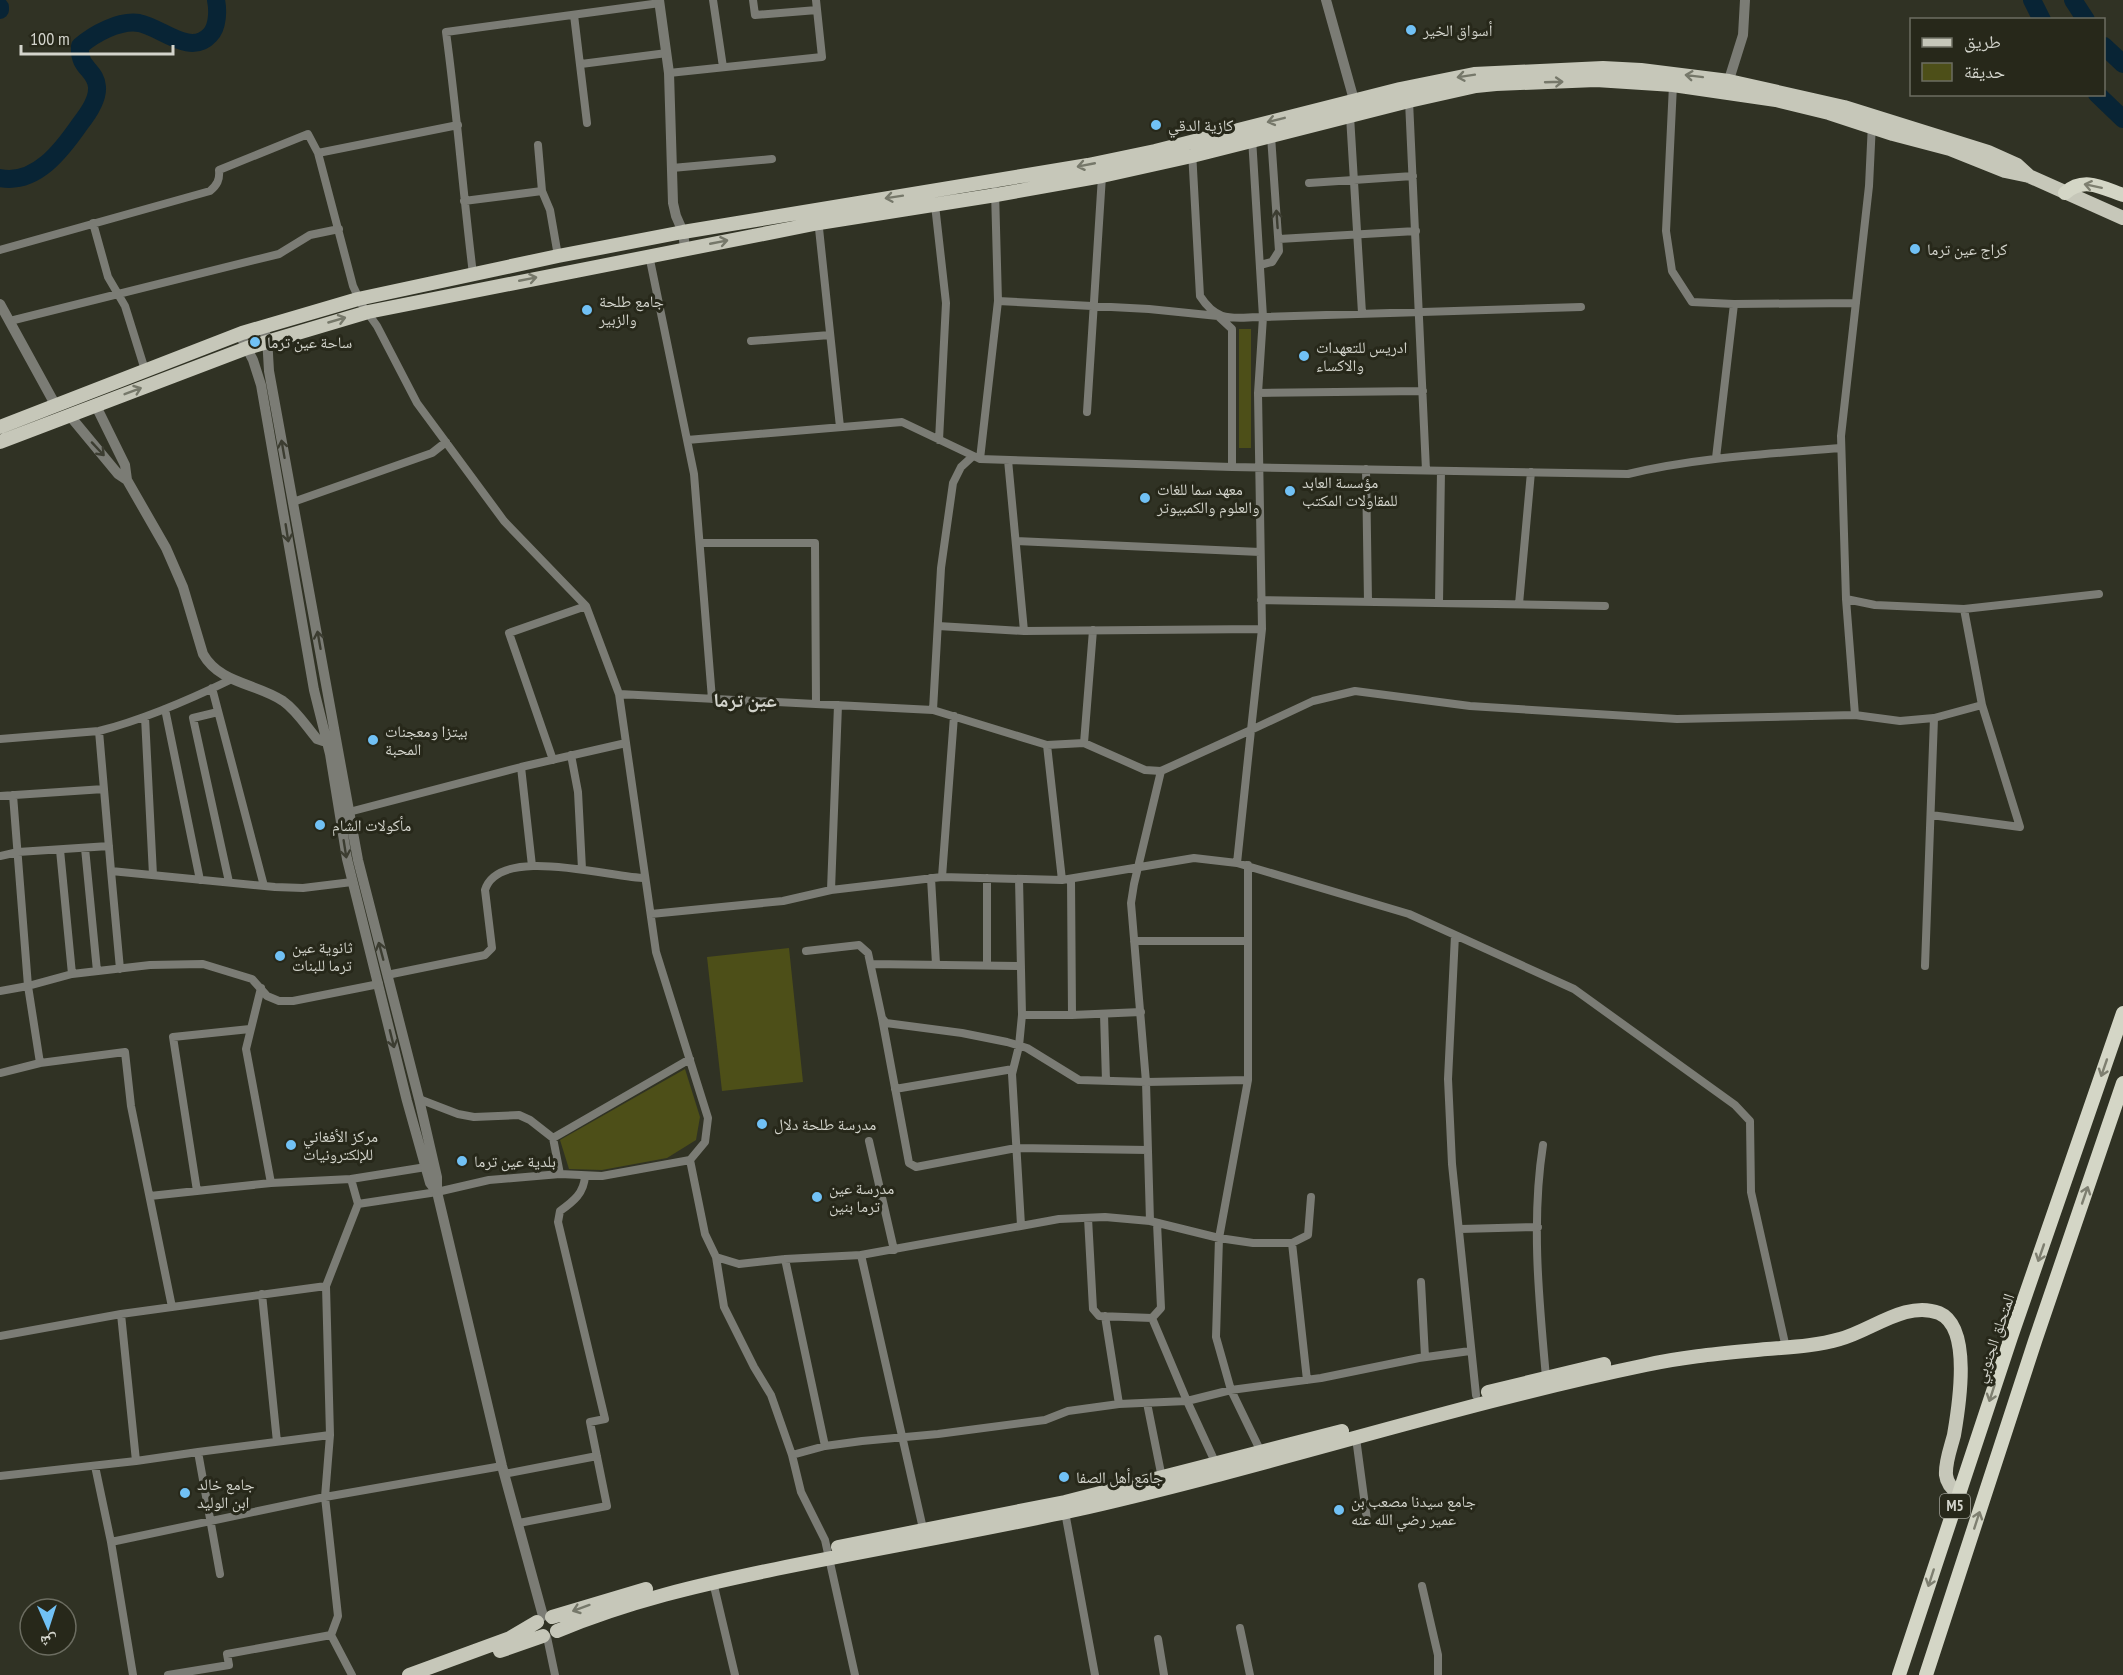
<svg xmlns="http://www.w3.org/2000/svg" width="2123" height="1675" viewBox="0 0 2123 1675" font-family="'PT Sans Narrow','Noto Naskh Arabic',sans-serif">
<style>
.green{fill:#4d4f18}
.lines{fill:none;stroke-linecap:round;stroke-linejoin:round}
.river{stroke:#082435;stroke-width:18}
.minor{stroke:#7b7c75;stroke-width:8}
.tertiary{stroke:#7b7c75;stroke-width:10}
.primary{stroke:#c6c7b9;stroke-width:14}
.trunk{stroke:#d4d6c6;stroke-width:14}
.oneway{stroke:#76786a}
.oneway2{stroke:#7e7f70}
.oneway3{stroke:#3c3d31}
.poi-dot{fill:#71c1f5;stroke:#27281a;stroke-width:2}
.labels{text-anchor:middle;stroke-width:6;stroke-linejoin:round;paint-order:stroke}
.shield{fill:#27281a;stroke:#9fa097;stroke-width:1.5}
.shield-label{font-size:15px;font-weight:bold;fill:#d3d4cc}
.poi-label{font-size:16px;fill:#d3d4cc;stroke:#27281a;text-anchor:start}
.street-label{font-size:16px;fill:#d3d4cc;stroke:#27281a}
.quarter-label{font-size:20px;font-weight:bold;fill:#d3d4cc;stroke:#27281a}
</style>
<rect width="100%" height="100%" fill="#303224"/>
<path class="green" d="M1239,329H1251V448H1239Z
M789,948L803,1082L722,1091L707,957Z
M685,1069L700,1117L696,1140L667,1158L602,1170L569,1169L560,1140Z"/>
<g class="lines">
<path class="river" d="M2032,0L2042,20
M2073,0L2086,20
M0,7V10
M2104,46L2123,64
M2097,94L2123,119
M0,178C36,185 62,150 80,124C88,114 98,100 97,87C96,69 78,69 80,46C94,34 119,20 139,23C161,27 190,57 210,35C218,27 218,10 216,0"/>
<path class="minor" d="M713,0L723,67
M753,0L755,15L817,10
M574,15L587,123
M581,64L667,53
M669,73L822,57L816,0
M1673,85L1666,231L1672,271L1692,302L1734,304
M1409,101L1426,470
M1350,116L1362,313
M538,145L542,191L550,210L558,256
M1192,151L1200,296C1218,324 1233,317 1263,317L1581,307
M318,153L458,125
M672,168L772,159
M1309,183L1413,176
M464,201L542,191
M935,205L946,303L939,440
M818,219L840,427
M93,223L108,277L125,306L145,370
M1279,239L1416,231
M0,250L210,191C217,185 220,180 219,170L308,134L318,153L353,286L362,305L377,326L417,403L504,521L586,606L619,694L656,952L708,1118L705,1142L690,1160L705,1234L716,1257L739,1264L785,1259L861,1255L1059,1219L1105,1217L1150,1221L1219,1238L1253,1243H1292L1308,1235L1311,1197
M649,255L694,474L712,699
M1260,265L1272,262L1279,251L1271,136
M473,274C463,193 457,112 446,32L660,3
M998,301L1149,309L1218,316L1232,329V467
M10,321L279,254L310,235L339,229
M751,341L830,335
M1258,393L1423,391
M1087,412L1102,176
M687,440L902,422L980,459L1232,467L1628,474C1698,457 1770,454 1841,448
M1716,458L1734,304L1856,303
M980,459L998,301L995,191
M1008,460L1024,631
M1366,469L1368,602
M293,502L432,453L446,442
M1016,541L1260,552
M700,543H815L816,704
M1846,599L1875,605L1964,609L2099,594
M1261,600L1605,606
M1439,603L1441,471
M1519,604L1531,472
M938,626L1024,631L1262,629
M212,688L264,886
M619,694L933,710L1047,745L1062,880
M165,709L200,880
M933,710L941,568L953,483L961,467L973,456
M218,712L193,718L229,882
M1855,715L1846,599L1841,436L1869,186L1872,123
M145,717L153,875
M99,731L111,871L275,887L303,888L352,882
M0,739L99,731C146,719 189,700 232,679
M1084,743L1093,630
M1047,745L1084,743L1145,770L1161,771
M571,755L578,792L582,869
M553,760L509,633L586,606
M521,767L532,866
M13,795L28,986L40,1063
M0,796L104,789
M349,812L521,767L626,743
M1931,815L2020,827L1982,705L1964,609
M85,848L97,971
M60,850L72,974
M0,856L18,852L109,846
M1237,863L1251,730L1313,701L1355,691L1470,706L1677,719L1855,715L1900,721L1934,718L1982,705
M1248,865V1080L1219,1238L1216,1337L1231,1390L1261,1452
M111,871L120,969
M942,877L954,716
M931,878L936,964
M987,878V965
M1019,879L1022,1015L1019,1046L1012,1074L1021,1225
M1071,879L1072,1015
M831,890L838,705
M651,914L783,901L831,890L942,877L1062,880L1194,858L1237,863L1409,914L1574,989L1735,1105L1750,1121L1751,1192L1786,1348
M1455,935L1448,1079L1452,1164L1476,1395
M1134,941H1248
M806,951L859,945L868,953L882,1018L886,1023L962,1033L1007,1042L1027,1048L1079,1080L1146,1082L1150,1221
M871,964L1021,966
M1925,966L1934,718
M387,975L485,955L492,948L485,890C499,844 612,878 645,878
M261,988L246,1049L271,1183L351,1179L358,1204L326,1286L330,1435L325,1497L338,1616L331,1635
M0,991L28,986L72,974L150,965L203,964L252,979L267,996L279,1001H293L379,984
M1104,1014L1106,1081
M1022,1015H1072L1141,1012
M882,1018L909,1163L916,1167L1016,1148L1148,1150
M0,1073L40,1063L125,1052L131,1106L172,1307
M1248,1080L1146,1082L1131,903L1134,884L1161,771L1251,730L1262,629L1258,393L1263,317L1252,138
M895,1089L1013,1069
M419,1099L458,1114L474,1117L519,1115L530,1120L553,1138L560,1174
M553,1138L690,1059
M869,1141L894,1250
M1543,1145C1531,1221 1539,1300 1546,1377
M351,1179L426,1167
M197,1191L173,1037L250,1029
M150,1196L271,1183
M358,1204L437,1192L489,1180L560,1174L602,1176L690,1160
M1088,1218L1093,1309L1099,1316L1152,1318L1161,1308L1157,1223
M1460,1229L1538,1227
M1292,1243L1307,1380
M861,1255L924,1533
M716,1257L724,1307L754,1367L771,1395L792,1455L801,1492L825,1540L855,1675
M785,1259L825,1446
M1421,1282L1425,1357
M262,1294L277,1442
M121,1314L136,1461
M1105,1316L1119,1404
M0,1336L121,1314L326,1286
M1147,1403L1162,1478
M1356,1438L1367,1520
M198,1452L330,1435
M792,1455L825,1446L862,1441L938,1434L1045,1420L1068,1411L1119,1404L1187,1401L1152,1318
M1216,1464L1187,1401L1231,1390L1321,1378L1419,1358L1470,1351
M95,1466L111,1542L133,1675
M504,1474L597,1456
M0,1476L136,1461L198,1452L220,1574
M1065,1512L1095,1675
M519,1523L607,1506L590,1422L605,1419L558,1222L560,1211C574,1201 584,1193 585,1176
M111,1542L325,1497L502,1466
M713,1582L735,1675
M1422,1586L1438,1655V1675
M1240,1628L1250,1675
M547,1637L555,1675
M1158,1639L1164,1675
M168,1675L229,1665L227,1654L331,1635L352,1675"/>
<path class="tertiary" d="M659,0L669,73L673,203L676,216L683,232L685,248
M1326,0L1354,100
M1727,86L1743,35L1745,0
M0,304L56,406
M261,327L267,337L269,371L358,860L419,1099L437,1177V1192L502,1466L543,1616
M242,333L243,341L253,360L261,385L314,690L330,754L347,859L407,1101L430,1183L437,1192
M96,406L125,465L127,480L166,548L183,587L203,654C220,684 256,683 283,701C297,711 306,726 317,739L323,741L331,740
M70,416L118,474L127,480"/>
<path class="primary" d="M0,427L242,333L358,299L558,256L683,232L1088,165L1155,151L1400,89L1474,74L1603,68L1641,70L1729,81L1844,107L1988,152L2017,165L2029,176
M0,442L247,348L368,312L819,223L996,195L1102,176L1192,156L1409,101L1476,86L1496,84L1596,80L1673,85L1776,100L1829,113L1893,134L1950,149L2005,171L2029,176L2123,218
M1488,1392L1604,1364
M838,1547L1065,1502L1342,1431
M552,1617L646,1589
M557,1631C629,1601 699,1585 776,1569C874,1549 973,1532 1071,1511C1264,1468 1453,1405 1646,1365C1686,1356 1727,1353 1767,1349C1792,1347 1816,1346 1840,1339C1871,1331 1906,1300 1939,1313C1972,1327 1959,1406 1954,1435C1951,1447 1945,1462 1946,1475C1947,1484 1952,1489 1959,1494
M500,1651L543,1636
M409,1675L510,1638L537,1622"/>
<path class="trunk" d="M2065,193C2084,176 2103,188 2123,195
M1899,1675L2011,1337L2123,1013
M1926,1675L2035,1341L2123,1083"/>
</g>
<defs><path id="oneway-shaft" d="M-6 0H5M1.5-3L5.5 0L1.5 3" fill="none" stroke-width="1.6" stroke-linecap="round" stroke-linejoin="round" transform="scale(1.5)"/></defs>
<g class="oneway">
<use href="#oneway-shaft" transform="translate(1466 76) rotate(171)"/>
<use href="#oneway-shaft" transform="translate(1694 76) rotate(-173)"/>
<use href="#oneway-shaft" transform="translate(1554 82) rotate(-2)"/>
<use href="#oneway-shaft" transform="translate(1276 120) rotate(166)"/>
<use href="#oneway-shaft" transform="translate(1086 165) rotate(169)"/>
<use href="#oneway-shaft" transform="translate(894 197) rotate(171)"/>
<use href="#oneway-shaft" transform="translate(719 242) rotate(-11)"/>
<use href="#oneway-shaft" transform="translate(528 279) rotate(-11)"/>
<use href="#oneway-shaft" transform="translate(337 320) rotate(-16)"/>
<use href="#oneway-shaft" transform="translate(133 391) rotate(-21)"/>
<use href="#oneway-shaft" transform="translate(581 1608) rotate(160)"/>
</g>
<g class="oneway2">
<use href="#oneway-shaft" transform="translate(2093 186) rotate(-168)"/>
<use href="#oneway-shaft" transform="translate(2104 1068) rotate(109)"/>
<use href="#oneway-shaft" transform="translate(2085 1195) rotate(-71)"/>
<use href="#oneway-shaft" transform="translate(2041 1253) rotate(109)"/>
<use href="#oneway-shaft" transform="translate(1992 1393) rotate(108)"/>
<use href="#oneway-shaft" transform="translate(1977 1520) rotate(-72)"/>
<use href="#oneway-shaft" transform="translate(1931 1578) rotate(108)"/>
</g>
<g class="oneway3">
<use href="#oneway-shaft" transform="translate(1277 219) rotate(-94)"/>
<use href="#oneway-shaft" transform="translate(98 449) rotate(47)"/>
<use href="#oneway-shaft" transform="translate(283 449) rotate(-100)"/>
<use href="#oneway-shaft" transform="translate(287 533) rotate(81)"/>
<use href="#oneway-shaft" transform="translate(319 640) rotate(-100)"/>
<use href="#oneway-shaft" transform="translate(345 849) rotate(81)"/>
<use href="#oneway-shaft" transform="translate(381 951) rotate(-105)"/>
<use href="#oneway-shaft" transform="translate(392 1039) rotate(76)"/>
</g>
<g class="poi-dot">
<circle cx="1411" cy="30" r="6"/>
<circle cx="1156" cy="125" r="6"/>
<circle cx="1915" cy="249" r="6"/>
<circle cx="587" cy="310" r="6"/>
<circle cx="255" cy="342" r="6"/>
<circle cx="1304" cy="356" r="6"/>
<circle cx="1290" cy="491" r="6"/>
<circle cx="1145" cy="498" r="6"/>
<circle cx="373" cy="740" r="6"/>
<circle cx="320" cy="825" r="6"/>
<circle cx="280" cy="956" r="6"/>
<circle cx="762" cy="1124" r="6"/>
<circle cx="291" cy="1145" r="6"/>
<circle cx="462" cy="1161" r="6"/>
<circle cx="817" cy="1197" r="6"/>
<circle cx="1064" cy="1477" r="6"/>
<circle cx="185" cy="1493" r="6"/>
<circle cx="1339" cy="1510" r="6"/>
</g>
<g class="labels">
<rect class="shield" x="1940" y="1494" width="30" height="24" rx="4.5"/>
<g class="shield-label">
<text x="1955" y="1511">M5</text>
</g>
<g class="poi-label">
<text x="1423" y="36">أسواق الخير</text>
<text x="1168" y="131">كازية الدقي</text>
<text x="1927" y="255">كراج عين ترما</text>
<text x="599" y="307">جامع طلحة<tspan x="599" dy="18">والزبير</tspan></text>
<text x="267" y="348">ساحة عين ترما</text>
<text x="1316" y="353">ادريس للتعهدات<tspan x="1316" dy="18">والاكساء</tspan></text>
<text x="1302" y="488">مؤسسة العابد<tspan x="1302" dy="18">للمقاولات المكتب</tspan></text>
<text x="1157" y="495">معهد سما للغات<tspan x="1157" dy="18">والعلوم والكمبيوتر</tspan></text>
<text x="385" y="737">بيتزا ومعجنات<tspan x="385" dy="18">المحبة</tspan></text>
<text x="332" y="831">مأكولات الشام</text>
<text x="292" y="953">ثانوية عين<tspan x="292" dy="18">ترما للبنات</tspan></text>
<text x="774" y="1130">مدرسة طلحة دلال</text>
<text x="303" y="1142">مركز الأفغاني<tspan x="303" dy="18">للإلكترونيات</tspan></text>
<text x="474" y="1167">بلدية عين ترما</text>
<text x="829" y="1194">مدرسة عين<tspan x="829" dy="18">ترما بنين</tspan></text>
<text x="1076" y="1483">جامع أهل الصفا</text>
<text x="197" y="1490">جامع خالد<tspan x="197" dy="18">ابن الوليد</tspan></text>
<text x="1351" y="1507">جامع سيدنا مصعب بن<tspan x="1351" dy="18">عمير رضي الله عنه</tspan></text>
</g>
<g class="street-label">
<text transform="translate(1994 1338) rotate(-71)" y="6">المتحلق الجنوبي</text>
</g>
<g class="quarter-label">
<text x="745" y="707">عين ترما</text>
</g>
</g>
<rect x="1910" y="18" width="195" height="78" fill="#27281a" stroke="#6c6d61" stroke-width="1.5"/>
<rect x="1922" y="38" width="30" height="9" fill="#c6c7b9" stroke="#6c6d61" stroke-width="1.5"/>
<text x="1964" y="48" font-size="18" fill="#d3d4cc">طريق</text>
<rect x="1922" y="63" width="30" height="18" fill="#4d4f18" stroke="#6c6d61" stroke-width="1.5"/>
<text x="1964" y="78" font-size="18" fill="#d3d4cc">حديقة</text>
<g transform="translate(48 1627) rotate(177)"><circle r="28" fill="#27281a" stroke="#6c6d61" stroke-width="1.5"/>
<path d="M0-4.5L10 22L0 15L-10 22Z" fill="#71c1f5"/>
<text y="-9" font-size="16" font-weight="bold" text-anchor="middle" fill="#d3d4cc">ش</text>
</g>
<path d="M21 45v9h152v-9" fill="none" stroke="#d3d4cc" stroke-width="3"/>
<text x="30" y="45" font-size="18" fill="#d3d4cc" stroke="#27281a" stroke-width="4.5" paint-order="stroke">100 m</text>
</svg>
